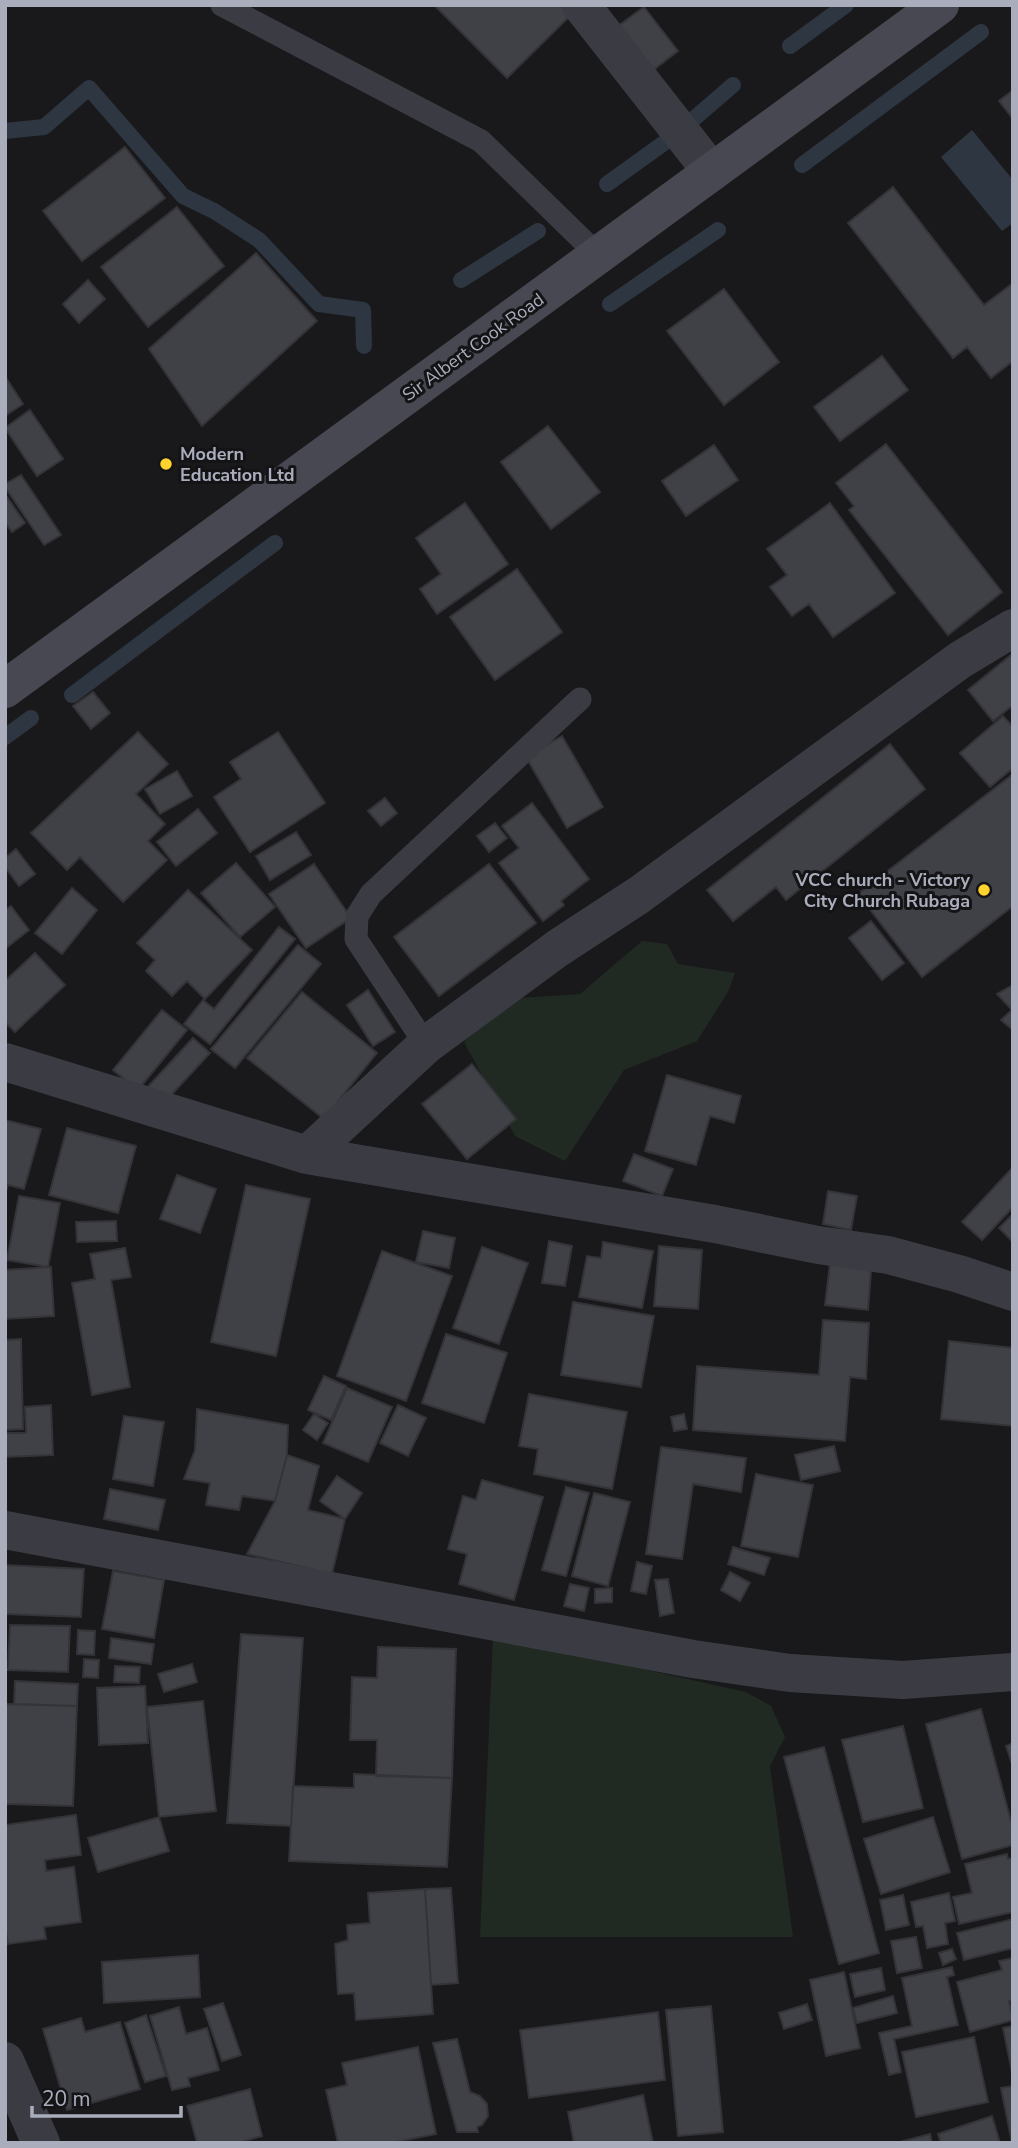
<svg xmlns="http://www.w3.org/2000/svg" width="1018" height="2148" viewBox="0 0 1018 2148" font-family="'Nunito Sans',sans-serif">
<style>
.green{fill:#202a22}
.water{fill:#2d3641}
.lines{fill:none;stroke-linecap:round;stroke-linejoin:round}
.stream{stroke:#2d3641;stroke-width:16}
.building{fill:#404146;stroke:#333338;stroke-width:2}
.service{stroke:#3b3c43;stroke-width:23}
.minor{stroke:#3b3c43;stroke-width:38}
.secondary{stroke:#474851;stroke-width:38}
.poi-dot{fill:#ffd32d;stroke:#141416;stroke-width:2.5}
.labels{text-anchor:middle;stroke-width:6;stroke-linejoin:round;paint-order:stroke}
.street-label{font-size:18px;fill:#aaadbc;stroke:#141416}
.poi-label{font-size:18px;font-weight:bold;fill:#aaadbc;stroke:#141416;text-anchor:start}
</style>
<rect width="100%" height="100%" fill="#19191b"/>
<path class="green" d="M642,941L667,944L678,964L735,973L728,992L697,1041L624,1070L565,1161L515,1136L464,1042L503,999L580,994Z
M493,1636L746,1692L771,1706L785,1737L770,1766L793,1937H480Z"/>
<path class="water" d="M972,130L1013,180V223L1002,231L941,157Z"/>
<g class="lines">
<path class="stream" d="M790,46L846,5
M5,131L44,127L89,88L183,196L214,211L259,240L319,304L363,310L364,346
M802,165L981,32
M607,184L675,135L733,85
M461,280L538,231
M610,304L718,230
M72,695L275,543
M5,737L31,718"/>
</g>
<path class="building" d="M434,5H569L575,11L507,78Z
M644,7L678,51L648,74L614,29Z
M1013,90V119L999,101Z
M125,147L165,198L82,261L43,211Z
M893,187L984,305L1013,283V361L991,378L967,347L953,358L848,223Z
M177,207L224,266L148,327L101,267Z
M256,253L317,321L202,426L149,349Z
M88,280L105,299L79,323L63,304Z
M724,289L779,362L724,405L667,331Z
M882,356L908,390L840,441L814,407Z
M5,376L23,404L5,416Z
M30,410L63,459L37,476L5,428Z
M548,426L600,492L551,529L501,462Z
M886,444L1002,592L948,635L849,510L854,506L836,483Z
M714,445L738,480L686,516L662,481Z
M21,475L61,535L44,545L5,487V484Z
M5,494L25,523L12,532L5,522Z
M465,503L508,564L437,614L420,589L441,574L416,538Z
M830,503L895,593L833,637L809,604L792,616L770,587L787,575L767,549Z
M517,569L562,632L495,680L450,617Z
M1012,654L1013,705L993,721L968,690Z
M93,692L110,713L91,729L73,706Z
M1003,716L1013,727V768L990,787L960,753Z
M138,732L168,764L136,794L165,824L148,841L167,860L123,902L80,857L67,870L31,833Z
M278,732L325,803L250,852L214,797L241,779L230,762Z
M562,736L603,807L567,828L526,757Z
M890,744L925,789L786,900L776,887L733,921L707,890Z
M177,771L192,796L160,814L145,789Z
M1013,774V906L922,977L858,894Z
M385,798L397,813L381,826L368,811Z
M532,803L589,879L561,901L564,905L543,921L499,863L519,848L502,826Z
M198,809L217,833L176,866L157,842Z
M495,823L507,838L489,852L477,836Z
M296,832L311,855L270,880L256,856Z
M16,849L35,874L19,886L5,867V858Z
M236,863L275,907L240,937L201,893Z
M314,864L351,918L306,948L269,894Z
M489,864L536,923L439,996L394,937Z
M72,888L97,910L62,954L35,933Z
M188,890L252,950L205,999L187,981L172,996L146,971L155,960L137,943Z
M11,906L29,930L5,949V910Z
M871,921L904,963L882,980L849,938Z
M279,927L295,939L210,1044L184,1024L203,1000L214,1009Z
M298,945L321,964L235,1068L211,1049Z
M35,953L65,985L15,1032L5,1022V981Z
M1013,985V1030L1001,1020L1012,1010L997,994Z
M368,990L395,1032L373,1046L347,1005Z
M302,992L377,1053L324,1119L247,1058Z
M162,1010L187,1030L138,1090L113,1070Z
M193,1038L210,1053L161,1106L144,1091Z
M472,1064L516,1119L467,1159L422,1104Z
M667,1075L741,1096L734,1123L710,1116L696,1165L645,1151Z
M5,1120L41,1129L24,1189L8,1185L5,1194Z
M67,1128L136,1146L118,1213L49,1195Z
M634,1154L673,1169L662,1196L623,1181Z
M1013,1167V1207L982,1240L962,1222Z
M177,1175L216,1189L200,1233L160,1219Z
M246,1185L310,1199L276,1356L211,1342Z
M828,1191L857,1196L851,1230L823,1224Z
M19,1196L60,1203L48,1267L7,1260Z
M1013,1214V1242L999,1228Z
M116,1221L117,1241L77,1242L76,1222Z
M423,1231L455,1238L449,1268L416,1262Z
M549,1241L572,1246L565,1286L542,1283Z
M603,1242L653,1251L642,1308L579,1297L587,1256L601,1258Z
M659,1246L702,1250L698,1309L654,1306Z
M482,1247L528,1263L499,1344L453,1328Z
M125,1248L131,1277L111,1280L130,1387L92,1395L72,1283L95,1279L90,1254Z
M382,1251L452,1276L406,1401L337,1376Z
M831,1255L872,1258L868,1310L825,1305Z
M51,1267L54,1316L5,1319V1270Z
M573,1302L654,1316L641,1387L561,1375Z
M823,1320L869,1323L866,1379L850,1377L845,1441L693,1430L697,1366L819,1375Z
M446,1334L507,1353L484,1423L422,1403Z
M21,1339L23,1429L5,1430V1340Z
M949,1341L1013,1348V1426L941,1419Z
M324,1376L346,1386L331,1420L308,1410Z
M347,1388L392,1407L368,1462L323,1443Z
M529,1394L627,1412L612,1489L534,1474L538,1449L519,1446Z
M51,1405L53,1455L5,1457V1433H26L25,1407Z
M398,1405L426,1418L408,1456L380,1443Z
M197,1409L288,1425L287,1455L275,1501L242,1496L239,1510L206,1505L210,1483L184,1479L195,1450Z
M314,1414L328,1423L317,1440L303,1430Z
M684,1414L687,1429L674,1431L671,1417Z
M124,1416L164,1422L153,1486L113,1479Z
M834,1446L840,1471L801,1480L795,1455Z
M661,1447L746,1458L741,1492L693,1484L682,1559L646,1554Z
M287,1455L319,1466L308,1510L345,1519L332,1574L247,1554L275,1501Z
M756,1474L813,1485L798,1557L741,1546Z
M337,1476L362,1493L345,1519L320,1501Z
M482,1480L543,1497L514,1600L459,1584L467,1554L448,1549L463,1496L476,1500Z
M566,1487L589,1493L566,1576L542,1570Z
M110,1489L165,1500L158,1530L104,1519Z
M594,1493L630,1502L608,1586L572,1576Z
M733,1547L770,1558L764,1575L728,1564Z
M637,1562L652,1566L646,1594L631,1591Z
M5,1565L84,1569L81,1617L5,1614Z
M113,1571L164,1580L154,1638L102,1629Z
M730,1572L750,1583L740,1601L721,1590Z
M668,1579L674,1613L660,1616L655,1580Z
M570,1584L589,1588L584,1611L564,1606Z
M612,1588V1602L595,1603V1589Z
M10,1625L70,1626L68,1672L8,1670Z
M78,1630L95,1631L94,1655L77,1654Z
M241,1634L303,1638L291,1826L227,1823Z
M111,1638L154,1644L151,1664L109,1658Z
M378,1647L456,1649L452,1778L376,1776L377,1740H350L352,1677L377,1678Z
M84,1659L99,1660L98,1678L83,1677Z
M192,1664L197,1682L164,1692L158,1674Z
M115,1666L140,1667L139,1683L114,1682Z
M15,1681L78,1684L77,1706L14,1704Z
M145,1686L148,1743L99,1745L97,1688Z
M203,1701L216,1811L159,1817L147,1707Z
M5,1704L77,1706L73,1806L5,1804Z
M981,1709L1013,1829V1845L962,1859L926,1724Z
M903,1726L923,1808L863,1822L842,1740Z
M1013,1743V1767L1006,1746Z
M824,1747L879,1953L839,1964L784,1757Z
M354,1774L452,1778L447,1867L289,1861L293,1786L354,1788Z
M76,1815L81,1855L45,1860L46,1871L74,1867L81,1922L44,1927L46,1939L8,1944L5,1926V1825Z
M159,1817L169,1851L98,1872L88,1838Z
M933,1817L950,1872L881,1894L864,1839Z
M1007,1854L1008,1859L1013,1858V1912L959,1924L953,1897L972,1893L965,1864Z
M451,1888L458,1983L431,1985L425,1889Z
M425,1889L433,2014L356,2020L354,1993L338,1994L335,1944L348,1940L347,1925L370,1923L368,1893Z
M949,1893L955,1921L945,1923L948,1944L927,1948L923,1926L916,1927L911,1902Z
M903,1895L909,1925L886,1930L880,1900Z
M1013,1919V1948L964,1960L957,1933Z
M916,1937L922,1968L897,1973L891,1941Z
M952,1949L956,1959L943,1965L939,1953Z
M198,1955L200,1997L104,2003L102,1962Z
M1013,1958V2001H1009L1013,2020L970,2032L957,1982L1002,1970L999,1961Z
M952,1967L954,1975L947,1977L958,2025L894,2039L901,2072L889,2075L879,2033L912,2026L902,1978Z
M881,1968L885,1990L855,1997L850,1974Z
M844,1972L860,2048L826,2056L810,1980Z
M893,1996L897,2013L857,2023L853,2008Z
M223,2003L241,2055L222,2061L204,2009Z
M807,2004L812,2020L784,2029L779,2013Z
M711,2006L723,2132L678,2136L666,2010Z
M179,2007L186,2034L207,2028L219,2070L188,2078L190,2086L172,2090L150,2016Z
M658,2012L665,2080L529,2098L520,2030Z
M146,2015L166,2076L145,2082L125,2023Z
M81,2018L85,2032L120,2022L140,2089L67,2110L43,2029Z
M1013,2026V2077L1003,2028Z
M974,2037L988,2102L916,2117L902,2052Z
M457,2039L470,2092L480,2096L487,2104L488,2116L482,2125L477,2127L478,2132H457L433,2043Z
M418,2047L436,2134L391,2143H338L326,2090L347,2085L342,2063Z
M1013,2086V2143H1012L1001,2088Z
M250,2089L262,2136L238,2143H197L187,2106Z
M643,2095L653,2143H574L568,2112Z
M992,2116L1000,2143H941L938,2134Z
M930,2134L932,2143H896Z"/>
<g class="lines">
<path class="service" d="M222,5L481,141L598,255
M426,1045L356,939L357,916L371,894L580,699"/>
<path class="minor" d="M581,5L712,172
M5,1062L307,1155L715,1224L818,1245L888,1255L959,1274L1013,1292
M307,1155L426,1045L558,948L639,895L960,660L1013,628
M5,1530L693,1659L790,1673L903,1680L1013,1672
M5,2061L41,2143"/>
<path class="secondary" d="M5,689L940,5"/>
</g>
<g class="poi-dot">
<circle cx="166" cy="464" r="7"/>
<circle cx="984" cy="890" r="7"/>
</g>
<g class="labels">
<g class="street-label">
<text transform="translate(473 347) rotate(-36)" y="6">Sir Albert Cook Road</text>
</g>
<g class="poi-label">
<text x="180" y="460">Modern<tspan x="180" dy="21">Education Ltd</tspan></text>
<text x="970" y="886" text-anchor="end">VCC church - Victory<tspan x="970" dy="21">City Church Rubaga</tspan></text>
</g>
</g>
<rect width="1018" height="2148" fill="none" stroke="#aaadbc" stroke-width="14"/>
<path d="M32 2106v10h149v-10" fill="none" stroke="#aaadbc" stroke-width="3.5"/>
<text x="42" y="2106" font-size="21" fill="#aaadbc" stroke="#141416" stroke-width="5" paint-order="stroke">20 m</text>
</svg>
